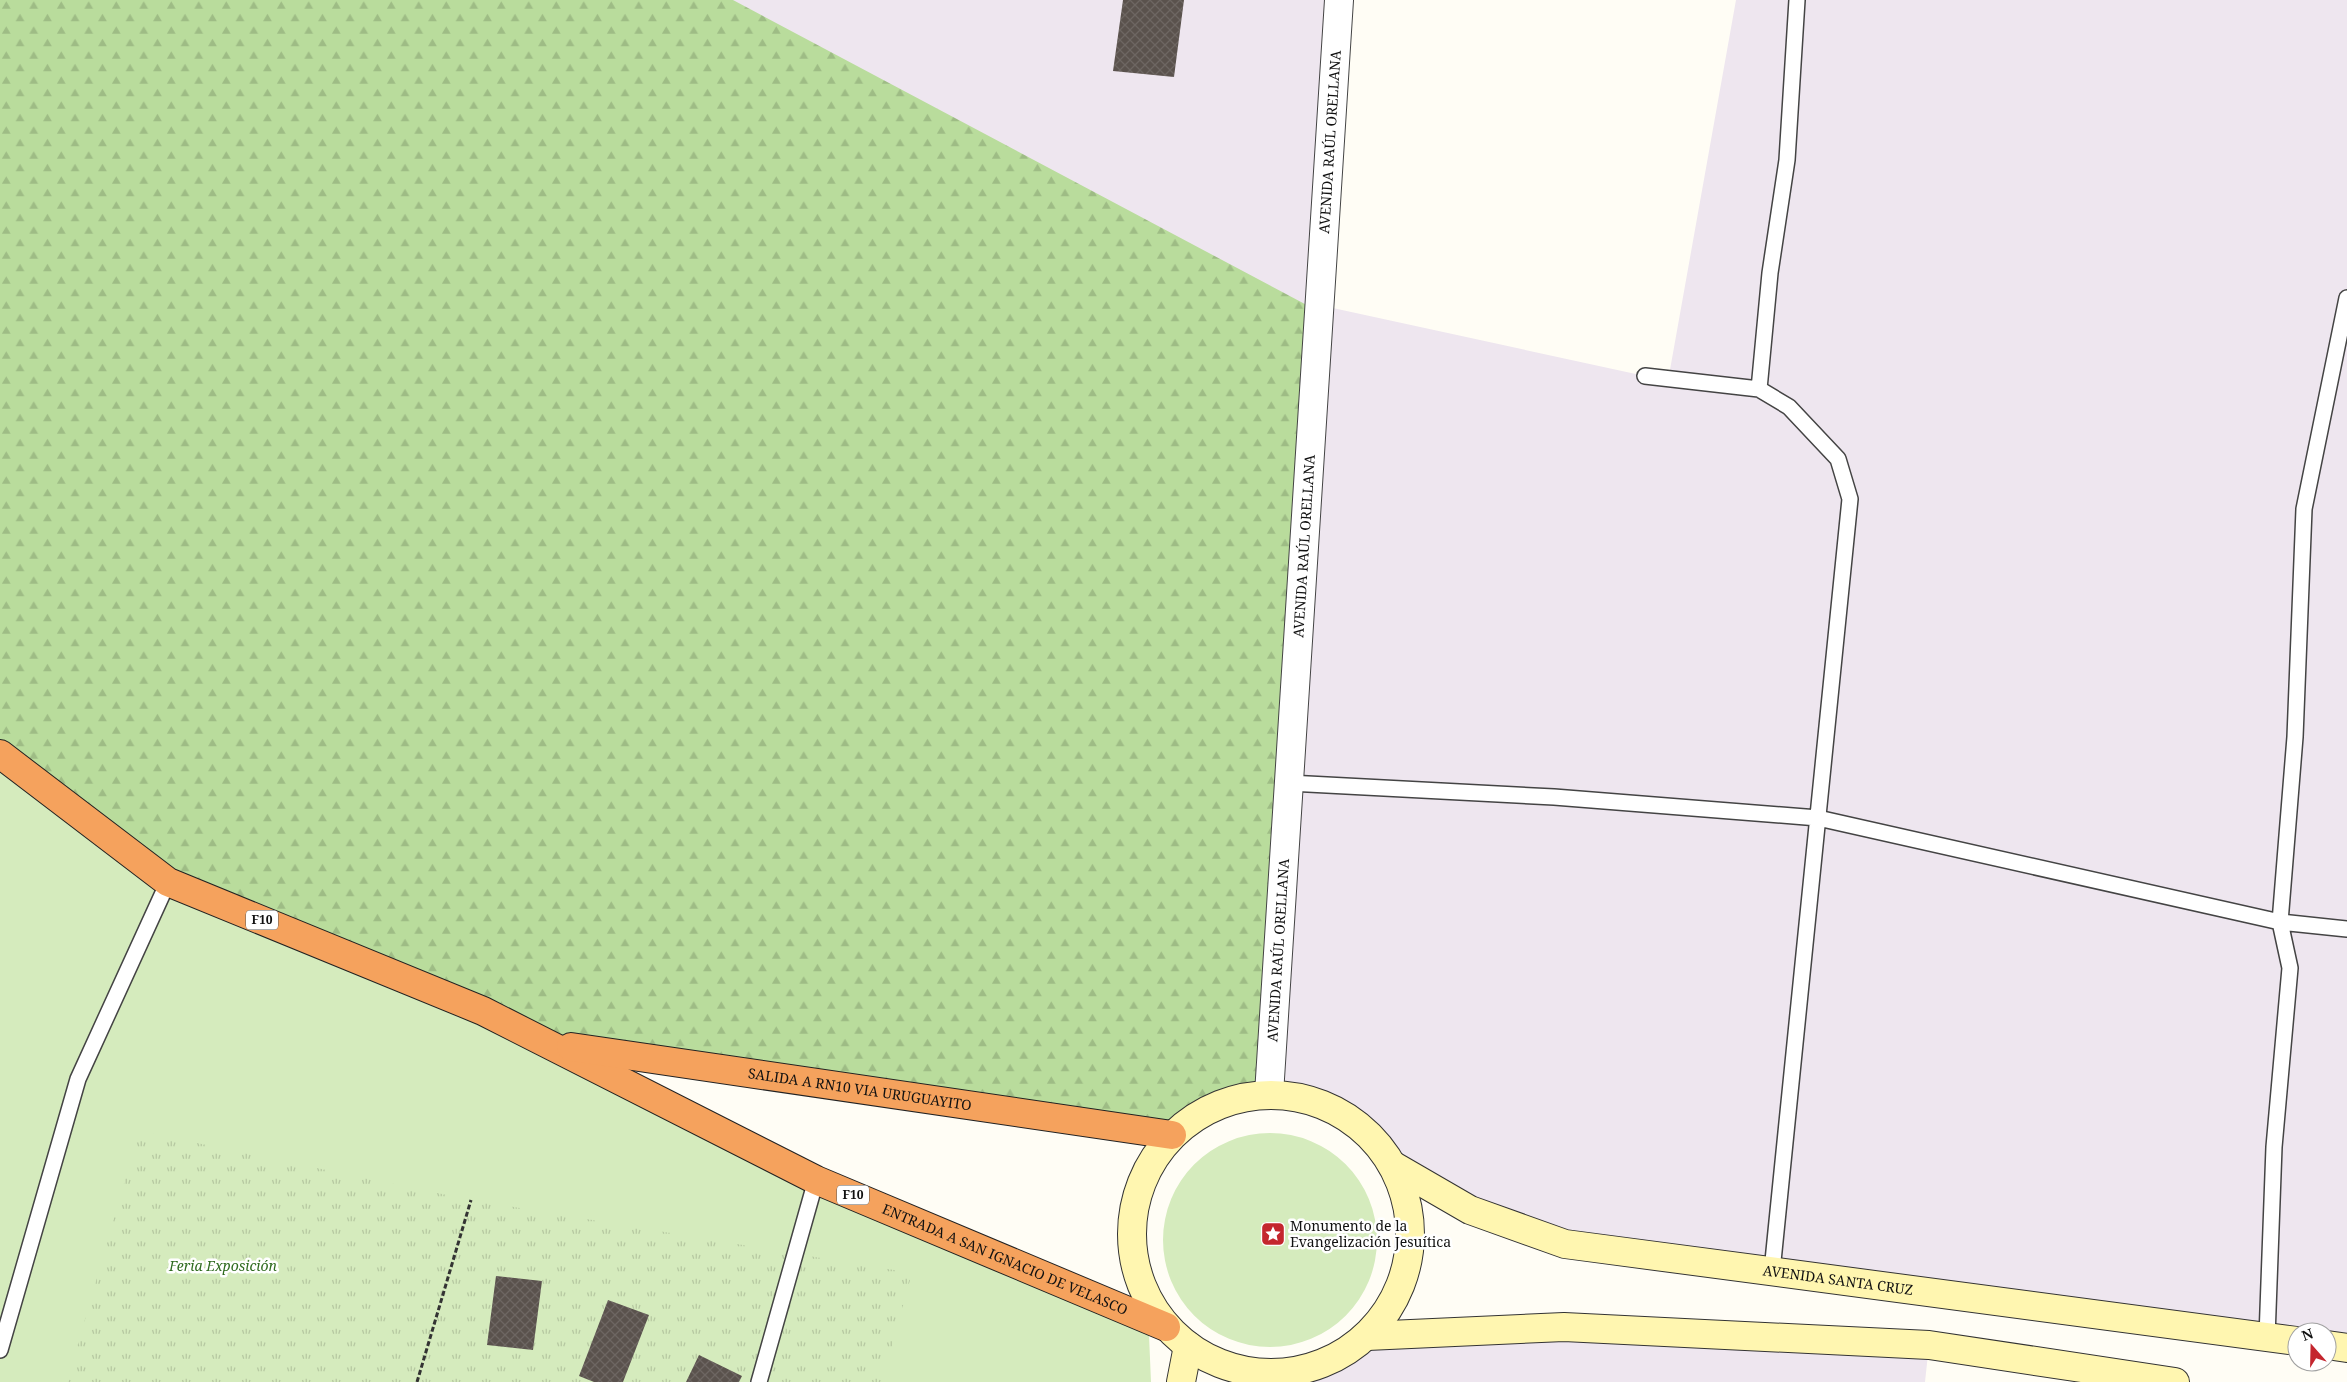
<svg xmlns="http://www.w3.org/2000/svg" width="2347" height="1382" viewBox="0 0 2347 1382" font-family="'Noto Serif',serif">
<style>
.industrial{fill:#eee6ef}
.grass{fill:#d5ebbd}
.forest{fill:url(#forest-firs)}
.park{fill:url(#park-tufts)}
.building{fill:url(#building-cross-hatch)}
.lines{fill:none;stroke-linecap:round;stroke-linejoin:round}
.lane-casing{stroke:#444;stroke-width:18}
.street-casing{stroke:#444;stroke-width:30}
.secondary-casing{stroke:#333;stroke-width:30}
.highway-casing{stroke:#222;stroke-width:30}
.path{stroke:#333;stroke-width:3;stroke-dasharray:5 2.5;stroke-linecap:butt}
.lane{stroke:#fff;stroke-width:15}
.street{stroke:#fff;stroke-width:28}
.secondary{stroke:#fff6b0;stroke-width:28}
.highway{stroke:#f5a25d;stroke-width:28}
.labels{text-anchor:middle;stroke-width:5;stroke-linejoin:round;paint-order:stroke}
.shield{fill:#fff;stroke:#585858;stroke-width:1}
.shield-label{font-size:12px;font-weight:bold;fill:#111}
.street-label{font-size:14px;fill:#111;stroke:#fff}
.poi-label{font-size:14px;fill:#111;stroke:#fff;text-anchor:start}
.park-label{font-size:14px;font-style:italic;fill:#2f6b1f;stroke:#fff}
</style>
<defs>
<pattern id="forest-firs" width="22" height="20" patternUnits="userSpaceOnUse" patternTransform="scale(1.25)"><rect width="22" height="20" fill="#b9dc9c"/><path d="M5 1l3.5 6h-7zM16 11l3.5 6h-7z" fill="#9ebc85"/></pattern>
<pattern id="park-tufts" width="24" height="20" patternUnits="userSpaceOnUse" patternTransform="scale(1.25)"><rect width="24" height="20" fill="#d5ebbd"/><path d="M3 7l-1-3M5 7V3M7 7l1-3M15 17l-1-3M17 17v-4M19 17l1-3" fill="none" stroke="#b6c8a1"/></pattern>
<pattern id="building-cross-hatch" width="8" height="8" patternUnits="userSpaceOnUse" patternTransform="scale(1.25)"><rect width="8" height="8" fill="#5a524d"/><path d="M0 0l8 8M0 8l8-8" fill="none" stroke="#6d6662"/></pattern>
</defs>
<rect width="100%" height="100%" fill="#fffdf5"/>
<path class="industrial" d="M733,0H1339L1319,305L1668,381L1736,0H2347V1348L2327,1332H2297L1565,1244L1394,1166L1367,1132L1331,1107L1301,1097L1269,1094Z
M1367,1336L1929,1345L1925,1382H1270L1334,1359Z"/>
<path class="grass" d="M0,754L483,1011L1149,1335L1151,1382H0Z
M1163 1240a107 107 0 1 1 214 0a107 107 0 1 1-214 0Z"/>
<path class="forest" d="M0,0H733L1318,311L1269,1094C1228,1098 1204,1109 1172,1135L549,1044L168,882L0,754Z"/>
<path class="park" d="M139,1131L471,1200L912,1273L882,1382H67Z"/>
<path class="building" d="M1123,0H1184L1174,77L1113,71Z
M496,1276L542,1281L533,1350L487,1345Z
M608,1300L649,1315L623,1382H594L579,1376Z
M699,1355L742,1376L739,1382H686Z"/>
<g class="lines">
<defs>
<path id="lane" d="M1645,376L1759,389L1789,407L1838,459L1850,499L1772,1271
M1759,389L1770,273L1787,160L1797,0
M1289,783L1554,797L1818,818L2280,922L2347,929
M2267,1337L2274,1147L2290,968L2280,922L2295,737L2304,509L2347,298
M0,1350L78,1079L168,882
M759,1382L816,1180"/>
<g id="street">
<path id="s1" d="M1269,1094L1339,0"/>
</g>
<g id="secondary">
<circle cx="1271" cy="1234" r="139"/>
<path id="s2" d="M1394,1166L1470,1210L1565,1244L2297,1341"/>
<path d="M1367,1336L1564,1327L1929,1345L2175,1382"/>
<path d="M2327,1345L2347,1348"/>
<path d="M1181,1382L1188,1346"/>
</g>
<g id="highway">
<path id="s3" d="M0,754L168,882L483,1011L816,1180L1166,1327"/>
<path id="s4" d="M571,1047L1172,1135"/>
</g>
</defs>
<use href="#lane" class="lane-casing"/>
<use href="#street" class="street-casing"/>
<use href="#secondary" class="secondary-casing"/>
<use href="#highway" class="highway-casing"/>
<path class="path" d="M417,1382L471,1200"/>
<use href="#lane" class="lane"/>
<use href="#street" class="street"/>
<use href="#secondary" class="secondary"/>
<use href="#highway" class="highway"/>
</g>
<defs>
<symbol id="sight-square" viewBox="-11 -11 22 22"><rect x="-9" y="-9" width="18" height="18" rx="4" fill="#c4262e" stroke="#fff"/><path d="M0-6L1.8-2.2L6-1.7L2.9 1.2L3.7 5.4L0 3.3L-3.7 5.4L-2.9 1.2L-6-1.7L-1.8-2.2Z" fill="#fff"/></symbol>
</defs>
<g fill-rule="evenodd">
<use href="#sight-square" x="1259" y="1220" width="28" height="28"/>
</g>
<g class="labels">
<g class="shield">
<rect x="246" y="910.5" width="32" height="19" rx="4"/>
<rect x="837" y="1185.5" width="32" height="19" rx="4"/>
</g>
<g class="shield-label">
<text x="262" y="924">F10</text>
<text x="853" y="1199">F10</text>
</g>
<g class="street-label">
<text dy="5" stroke="none"><textPath href="#s1" startOffset="954">AVENIDA RAÚL ORELLANA</textPath></text>
<text dy="5" stroke="none"><textPath href="#s1" startOffset="549">AVENIDA RAÚL ORELLANA</textPath></text>
<text dy="5" stroke="none"><textPath href="#s1" startOffset="144">AVENIDA RAÚL ORELLANA</textPath></text>
<text dy="5" stroke="none"><textPath href="#s4" startOffset="292">SALIDA A RN10 VIA URUGUAYITO</textPath></text>
<text dy="5" stroke="none"><textPath href="#s3" startOffset="1130">ENTRADA A SAN IGNACIO DE VELASCO</textPath></text>
<text dy="5" stroke="none"><textPath href="#s2" startOffset="464">AVENIDA SANTA CRUZ</textPath></text>
</g>
<g class="poi-label">
<text x="1290" y="1231">Monumento de la<tspan x="1290" dy="16">Evangelización Jesuítica</tspan></text>
</g>
<g class="park-label">
<text x="223" y="1271">Feria Exposición</text>
</g>
</g>
<g transform="translate(2312 1347) rotate(340)"><circle r="24" fill="#ffffff" stroke="#a0a0a0"/>
<path d="M0-4L9 19L0 12L-9 19Z" fill="#c4262e"/>
<text y="-8" font-size="14" font-weight="bold" text-anchor="middle" fill="#111111">N</text>
</g>
</svg>
